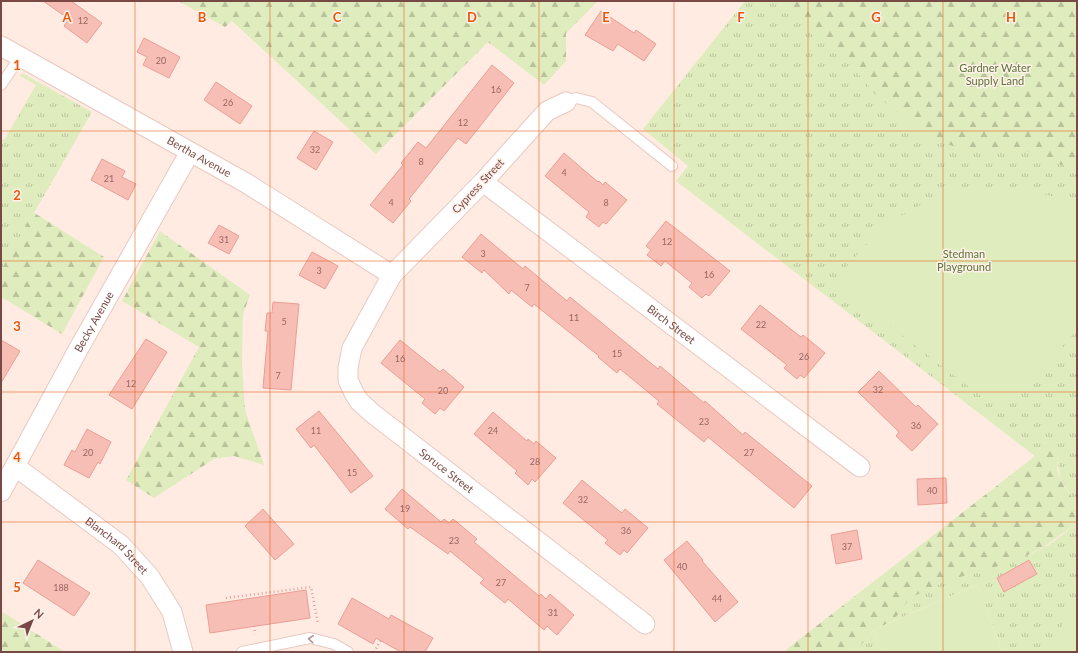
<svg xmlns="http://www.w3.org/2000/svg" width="1078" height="653" viewBox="0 0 1078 653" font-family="Lato,sans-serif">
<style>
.grass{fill:url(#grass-tufts)}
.forest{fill:url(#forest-firs)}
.garden{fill:#dfedbe}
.building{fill:#f7beb6;stroke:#eb9e95}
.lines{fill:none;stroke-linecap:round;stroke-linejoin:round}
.service-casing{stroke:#e9c9c1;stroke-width:12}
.minor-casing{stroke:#e9c9c1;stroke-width:21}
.path{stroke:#dca099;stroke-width:2.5;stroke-dasharray:1 3;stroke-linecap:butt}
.service{stroke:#fff;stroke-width:10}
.minor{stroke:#fff;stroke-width:19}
.oneway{stroke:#af928f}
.grid{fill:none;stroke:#e8590c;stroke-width:1;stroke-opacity:0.55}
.labels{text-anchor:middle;stroke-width:3;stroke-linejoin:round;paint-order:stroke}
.number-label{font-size:9px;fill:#986661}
.park-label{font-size:11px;fill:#5a7337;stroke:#fff1ea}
.street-label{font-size:11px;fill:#794945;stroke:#fff1ea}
.grid-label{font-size:13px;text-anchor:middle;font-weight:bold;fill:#e8590c;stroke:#fff1ea;stroke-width:3;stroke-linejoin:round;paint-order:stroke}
</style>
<defs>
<pattern id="grass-tufts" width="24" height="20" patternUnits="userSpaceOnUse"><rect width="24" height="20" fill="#dfedbe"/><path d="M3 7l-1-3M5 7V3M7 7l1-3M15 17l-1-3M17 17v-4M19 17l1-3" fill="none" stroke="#bac29c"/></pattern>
<pattern id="forest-firs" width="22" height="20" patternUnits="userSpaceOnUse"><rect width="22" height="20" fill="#dfedbe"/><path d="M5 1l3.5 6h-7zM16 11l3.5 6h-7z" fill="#bac29c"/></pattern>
</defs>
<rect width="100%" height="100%" fill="#ffebe1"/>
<path class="grass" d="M745,1H1077V510C1070,487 1056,485 1059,457L1046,441L1035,456L676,181L688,166L643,129Z
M22,73L92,112L3,267L1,266V139L4,140L36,85L20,76Z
M1077,520V652H1002L977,585L893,621C898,614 904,602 911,597C963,564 1036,571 1077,520Z
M873,630L881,652H853L866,640Z"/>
<path class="forest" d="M178,1H598L566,33V61L544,85L488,42L376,154L232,21L225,27Z
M778,1H1077V171L1021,149L956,147L928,138L875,94L840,52L813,35Z
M33,212L104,257L62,334L3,298L1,301V266L3,267Z
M160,231L250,295L243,314L242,363L245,410L264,465L234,456L214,459L154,498L126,480L199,347L122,301Z
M1046,441L1056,449L1059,457L1057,470L1064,486L1074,501L1077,510V520L1070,528L1045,546L1016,561L946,581L910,598L893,621L873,630L866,640L853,652H783L1035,456Z
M1,611L65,652H1Z"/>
<path class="garden" d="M994,187C1023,189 1050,194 1077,204V330L1019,394L1010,401L990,403L834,283C863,244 896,211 943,196C950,194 957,190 963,189C973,188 984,188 994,187Z
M977,585L1002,652H881L873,630Z
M1077,598V652H1048Z"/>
<path class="building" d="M43,1H71L102,23L87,43L64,26L69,19Z
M601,11L634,33L636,30L656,44L644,61L618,44L613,51L585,35Z
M144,38L180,57L169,78L143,65L147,57L137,52Z
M492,65L514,83L466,144L458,138L409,199L411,201L393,223L370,205L403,165L401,163L418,142L426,148Z
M216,82L252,106L240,124L204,100Z
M314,131L333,142L316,170L297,158Z
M564,153L598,182L599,181L603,185L605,182L627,200L606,224L603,222L599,227L586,217L589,212L545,176Z
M102,159L125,171L122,177L136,184L128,200L91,180Z
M666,221L730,271L709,296L706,294L702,298L689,287L692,283L665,261L661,266L647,255L651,250L646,246Z
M219,225L239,236L229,254L208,243Z
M481,234L523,269L525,266L567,301L570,297L658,369L660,366L704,403L705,401L743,435L745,432L812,486L794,508L708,437L704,442L657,404L659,401L620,369L617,373L598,357L599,356L534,304L532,307L511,290L509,294L484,270L482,273L462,257Z
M312,252L338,266L325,289L299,275Z
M273,302L299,304L291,390L263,388L268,331H265L267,313H272Z
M760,305L801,337L803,335L825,353L804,378L800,375L797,379L784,368L787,365L741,329Z
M146,339L167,352L132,409L109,395Z
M1,340L20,351L1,383Z
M400,340L440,372L443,369L464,387L444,411L440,408L435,414L422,403L425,399L381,363Z
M879,371L916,407L918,405L938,424L912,451L896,436L899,432L858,392Z
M319,411L373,476L351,493L314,445L311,448L296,429Z
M493,412L527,441L528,439L534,444L536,441L556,458L535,482L532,479L528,485L515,473L517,471L474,434Z
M87,429L111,442L100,464L98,462L89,478L64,465L72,450L75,452Z
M946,478L947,503L918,505L917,479Z
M582,480L618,510L622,513L625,509L648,528L627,553L624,550L620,555L605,543L608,540L563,503Z
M402,489L441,522L444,519L449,523L453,519L477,539L474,542L539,596L541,594L546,599L550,594L574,615L557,635L547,626L544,630L508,599L505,603L480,583L484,579L450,551L448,554L410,527L408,529L385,509Z
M263,509L294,544L275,560L245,526Z
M857,530L862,559L836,564L831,535Z
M687,541L703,560L702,561L738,602L715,622L664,560Z
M38,560L90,593L74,616L23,583Z
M1029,560L1037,574L1004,592L997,578Z
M306,590L310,618L210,633L206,605Z
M352,598L389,619L391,615L433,638L425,652H401L376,638L373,644L338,624Z"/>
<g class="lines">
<defs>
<path id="service" d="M1,85L20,57
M566,102L576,98L592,102L672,166
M242,652L310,638L334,644L348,652"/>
<g id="minor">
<path id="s1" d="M1,46L246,183L392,275"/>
<path id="s2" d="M566,102L547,111L483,182L392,275L352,348L348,368V380L354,393L359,401L372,413L645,624"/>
<path id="s3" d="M483,182L860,467"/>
<path id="s4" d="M16,467L121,545L150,577L172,612L183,652"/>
<path id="s5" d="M1,492L79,348L190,152"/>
</g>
</defs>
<use href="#service" class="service-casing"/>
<use href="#minor" class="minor-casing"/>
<path class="path" d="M226,598L311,587L318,624
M254,626L255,634
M374,652L381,640"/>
<use href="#service" class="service"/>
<use href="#minor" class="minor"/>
</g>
<defs><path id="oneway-chevron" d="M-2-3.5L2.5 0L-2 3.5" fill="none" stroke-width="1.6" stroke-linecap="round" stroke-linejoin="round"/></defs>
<use class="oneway" href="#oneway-chevron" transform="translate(311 639) rotate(-175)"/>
<path class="grid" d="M135,1V652M270,1V652M404,1V652M539,1V652M674,1V652M808,1V652M943,1V652M1,131H1077M1,261H1077M1,392H1077M1,522H1077"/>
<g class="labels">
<g class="number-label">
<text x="83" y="24">12</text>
<text x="161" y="64">20</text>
<text x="496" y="93">16</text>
<text x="228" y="106">26</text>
<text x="463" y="126">12</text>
<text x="315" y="153">32</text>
<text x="421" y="165">8</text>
<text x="564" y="176">4</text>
<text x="109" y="182">21</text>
<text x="391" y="206">4</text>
<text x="606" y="206">8</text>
<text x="224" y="243">31</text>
<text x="667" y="245">12</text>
<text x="483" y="257">3</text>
<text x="319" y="274">3</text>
<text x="709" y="278">16</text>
<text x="527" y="291">7</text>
<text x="574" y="321">11</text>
<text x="284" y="325">5</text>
<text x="761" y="328">22</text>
<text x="617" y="357">15</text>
<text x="804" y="360">26</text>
<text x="400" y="362">16</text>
<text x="278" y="379">7</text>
<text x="131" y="387">12</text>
<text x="878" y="393">32</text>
<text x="443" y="394">20</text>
<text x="704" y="425">23</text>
<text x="916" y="429">36</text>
<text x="316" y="434">11</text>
<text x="493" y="434">24</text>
<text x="88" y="456">20</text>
<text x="749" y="456">27</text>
<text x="535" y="465">28</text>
<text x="352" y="476">15</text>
<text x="932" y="494">40</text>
<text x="583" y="503">32</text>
<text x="405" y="512">19</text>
<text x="626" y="534">36</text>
<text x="454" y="544">23</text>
<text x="847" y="550">37</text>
<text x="682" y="570">40</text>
<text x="501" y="586">27</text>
<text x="61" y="591">188</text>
<text x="717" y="602">44</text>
<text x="553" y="616">31</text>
</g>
<g class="park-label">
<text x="995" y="72">Gardner Water<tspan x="995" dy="13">Supply Land</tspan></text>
<text x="964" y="258">Stedman<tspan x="964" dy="13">Playground</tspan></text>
</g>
<g class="street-label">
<text dy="4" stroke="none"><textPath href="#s1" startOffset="227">Bertha Avenue</textPath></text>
<text transform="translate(478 186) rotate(-47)" y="4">Cypress Street</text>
<text dy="4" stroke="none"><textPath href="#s5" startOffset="194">Becky Avenue</textPath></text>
<text dy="4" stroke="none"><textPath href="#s3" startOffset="236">Birch Street</textPath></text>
<text dy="4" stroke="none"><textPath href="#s2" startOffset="498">Spruce Street</textPath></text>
<text dy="4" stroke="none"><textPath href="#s4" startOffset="128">Blanchard Street</textPath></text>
</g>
</g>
<g class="grid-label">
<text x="67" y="22">A</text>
<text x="202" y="22">B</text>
<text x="337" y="22">C</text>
<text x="472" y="22">D</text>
<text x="606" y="22">E</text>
<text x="741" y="22">F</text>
<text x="876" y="22">G</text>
<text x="1011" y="22">H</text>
<text x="17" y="70">1</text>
<text x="17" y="200">2</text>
<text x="17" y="331">3</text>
<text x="17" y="462">4</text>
<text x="17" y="592">5</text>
</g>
<rect width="1078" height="653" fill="none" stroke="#794945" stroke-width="4"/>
<g transform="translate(32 621) rotate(43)" stroke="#fff1ea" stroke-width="3" paint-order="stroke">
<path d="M0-3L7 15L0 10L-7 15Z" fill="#794945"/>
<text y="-6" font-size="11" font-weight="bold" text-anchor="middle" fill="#794945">N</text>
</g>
</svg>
